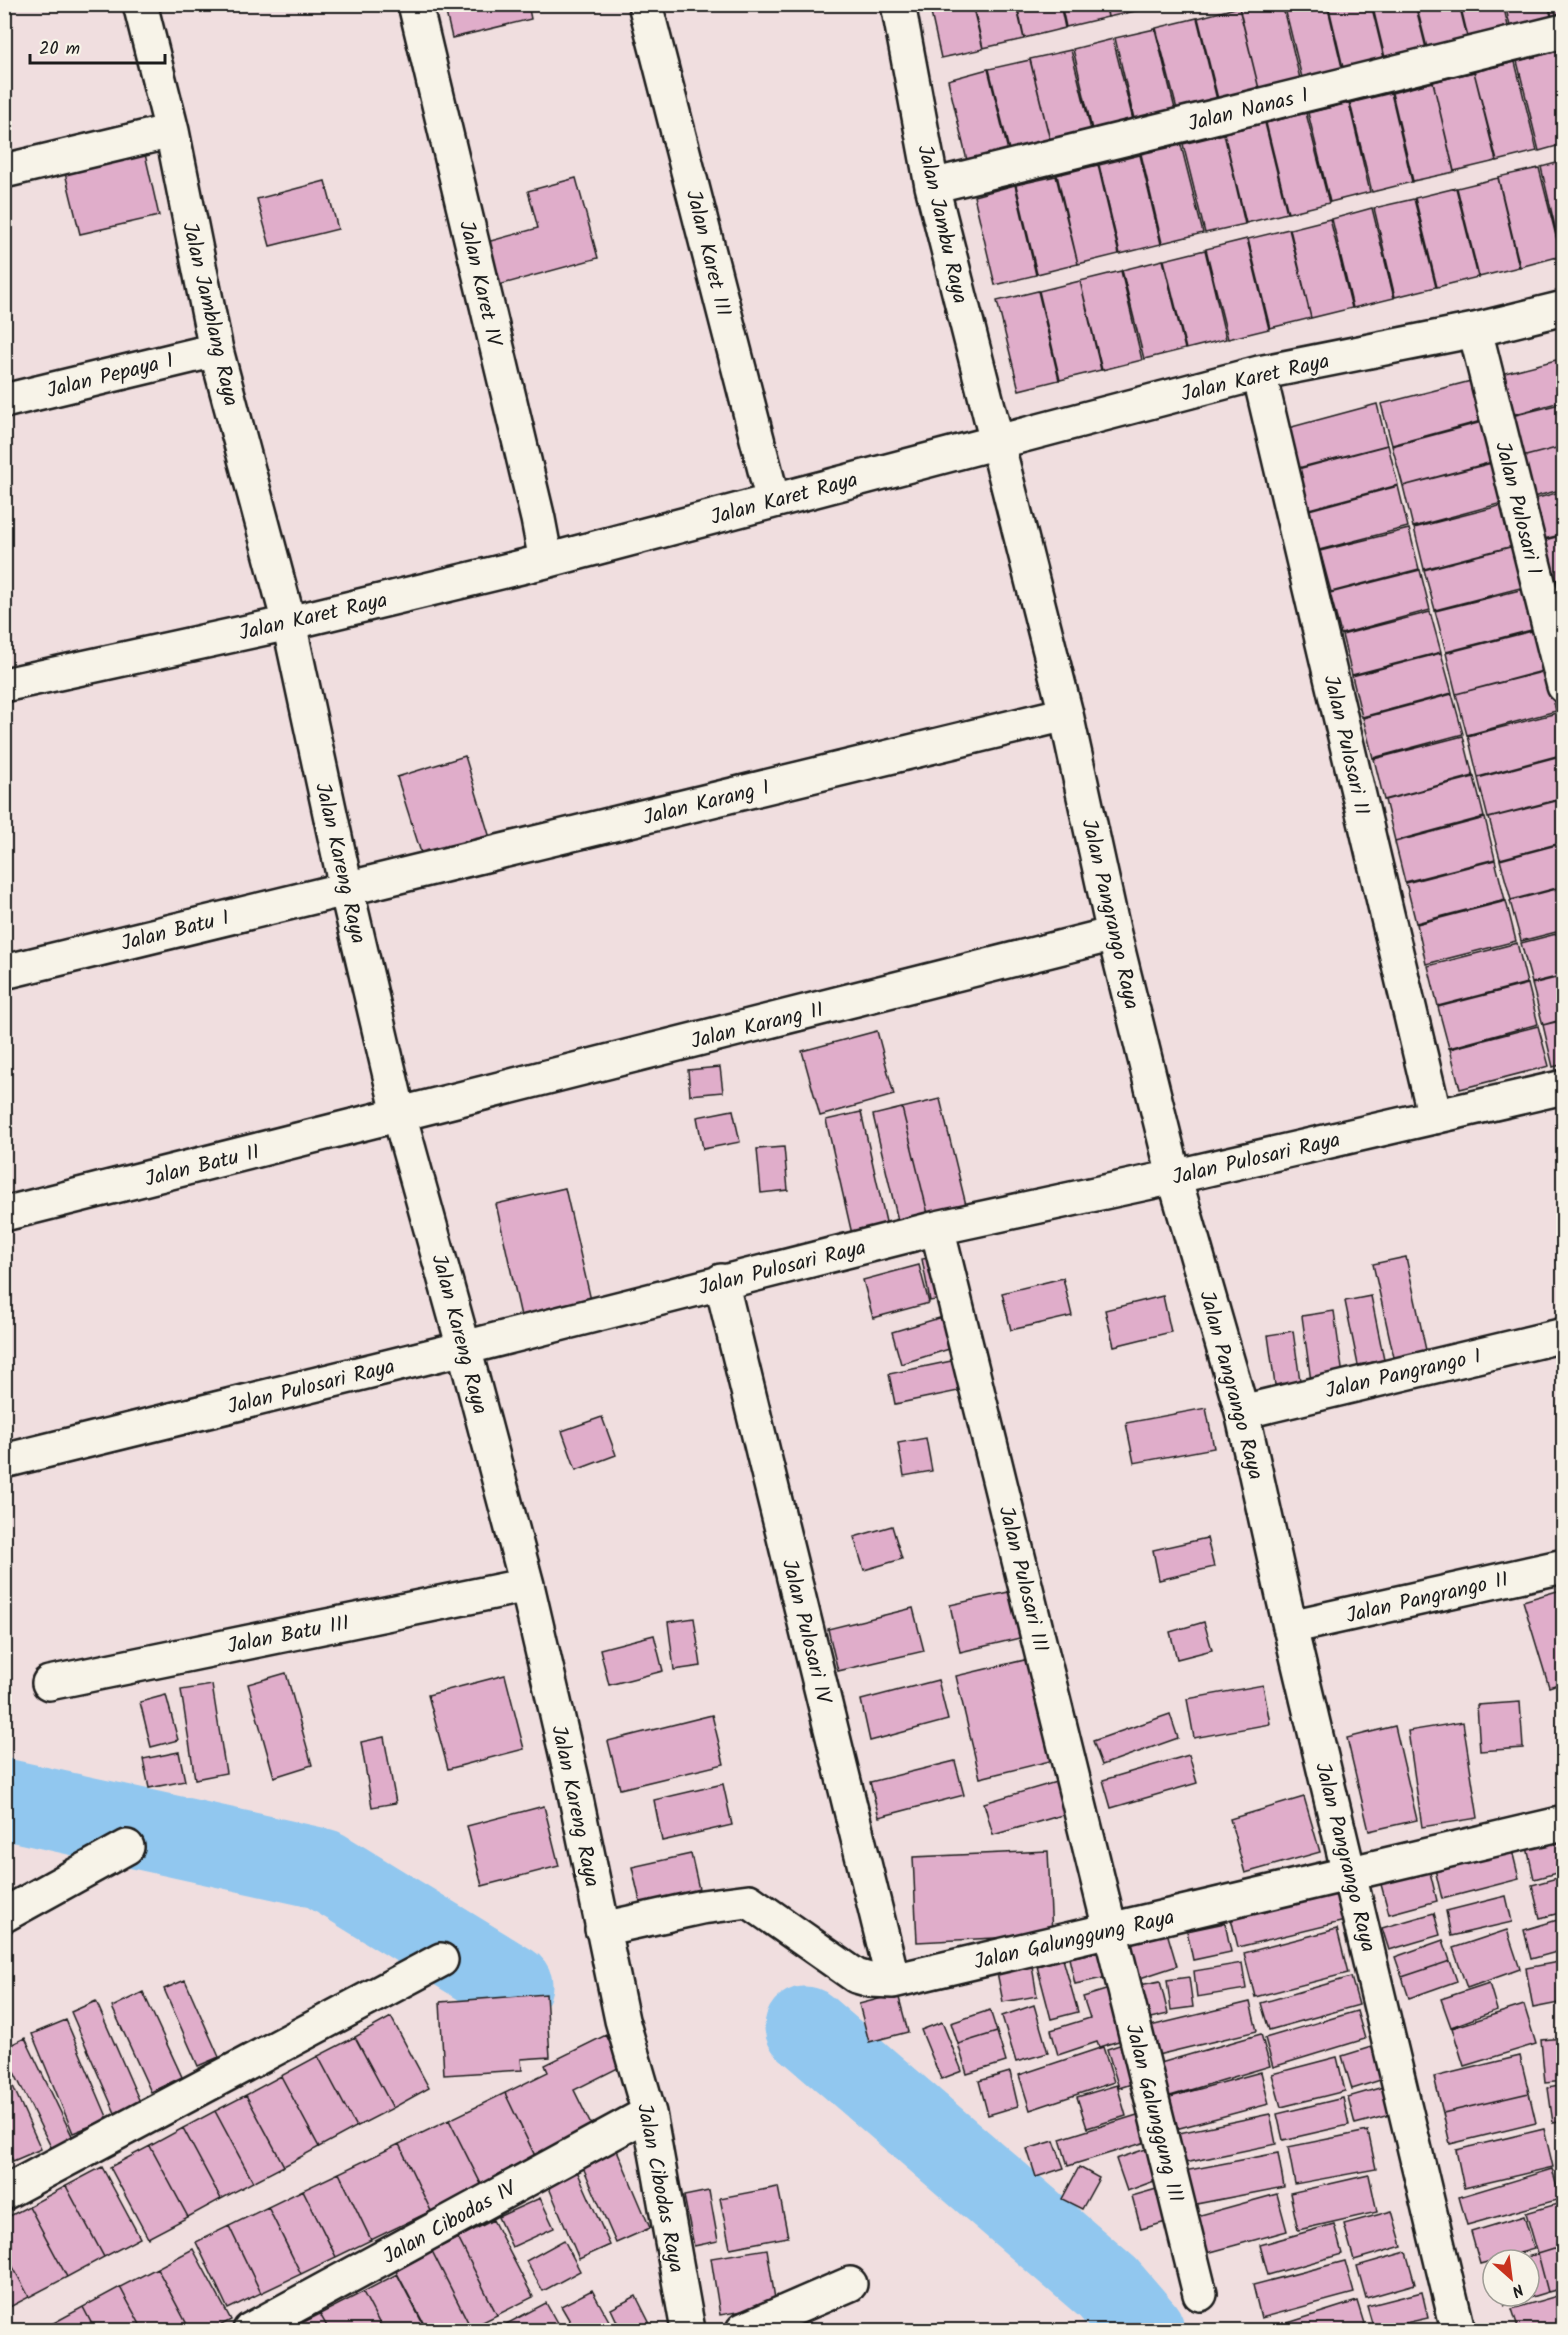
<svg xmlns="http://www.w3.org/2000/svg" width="1568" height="2335" viewBox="0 0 1568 2335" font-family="Kalam,sans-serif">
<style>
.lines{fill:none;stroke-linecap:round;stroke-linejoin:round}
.river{stroke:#91c7ef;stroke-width:81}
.building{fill:#e0adca;stroke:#1c1c1c;stroke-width:1.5}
.minor-casing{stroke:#1c1c1c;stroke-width:38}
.minor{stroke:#f7f3e8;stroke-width:33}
.labels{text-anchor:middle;stroke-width:5;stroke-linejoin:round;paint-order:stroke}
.street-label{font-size:21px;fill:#1c1c1c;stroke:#f7f3e8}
</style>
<rect width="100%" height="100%" fill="#f0dedf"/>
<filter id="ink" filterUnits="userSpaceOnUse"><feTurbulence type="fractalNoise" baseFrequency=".0167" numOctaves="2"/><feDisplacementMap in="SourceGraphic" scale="12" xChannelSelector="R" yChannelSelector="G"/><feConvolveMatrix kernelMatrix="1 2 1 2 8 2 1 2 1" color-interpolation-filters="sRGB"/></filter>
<g filter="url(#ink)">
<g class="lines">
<path class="river" d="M4,1799L323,1869L512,1985
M805,2027L1108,2288L1144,2330"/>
</g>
<path class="building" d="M444,4H528L531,19L452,38Z
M929,4H972L983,49L941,58Z
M973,4H1016L1024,39L983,48Z
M1017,4H1060L1065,28L1024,38Z
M1061,4H1105L1108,17L1066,27Z
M1106,4H1148L1149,8L1108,17Z
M1253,4H1282L1302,87L1261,97L1239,8Z
M1284,4H1327L1344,76L1304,86Z
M1328,4H1371L1386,66L1345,76Z
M1372,4H1415L1428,56L1387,66Z
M1416,4H1459L1469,45L1429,56Z
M1460,4H1503L1510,35L1470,46Z
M1505,4H1548L1553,24L1512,35Z
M1549,4H1564V22L1554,25Z
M1239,7L1261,97L1220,107L1198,18Z
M1197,18L1219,108L1179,117L1156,28Z
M1155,29L1177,117L1136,127L1115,38Z
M1113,39L1135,128L1094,138L1073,49Z
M1071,50L1093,138L1052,148L1030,59Z
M1558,51L1564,75V144L1539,151L1517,61Z
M1030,60L1052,148L1011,158L989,69Z
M1515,62L1537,151L1497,161L1474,72Z
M988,69L1010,159L969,169L948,80Z
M1474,72L1496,161L1454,171L1433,82Z
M1433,82L1454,172L1413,181L1392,93Z
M1391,93L1412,182L1372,192L1350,103Z
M1349,103L1370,192L1330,202L1308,113Z
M1306,113L1329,203L1288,213L1266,123Z
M1265,123L1287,213L1246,223L1224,133Z
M1224,134L1245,224L1205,233L1183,144Z
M1181,145L1203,233L1162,243L1141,154Z
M145,154L159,216L80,234L65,173Z
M1140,155L1161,244L1120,254L1099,165Z
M1564,161V256H1562L1541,167Z
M1098,165L1119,254L1078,264L1057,175Z
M1539,168L1561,256L1520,267L1498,177Z
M1056,176L1078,264L1037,274L1016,185Z
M576,178L598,258L499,285L487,242L538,228L528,191Z
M1498,178L1519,267L1479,277L1457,188Z
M325,181L338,229L270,246L257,199Z
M1015,185L1036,275L995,285L974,196Z
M1456,188L1478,277L1437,287L1415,198Z
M1414,199L1436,287L1395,297L1374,208Z
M1372,208L1394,298L1353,308L1332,219Z
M1330,219L1352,308L1311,318L1290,229Z
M1289,229L1311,318L1270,328L1248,239Z
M1247,239L1269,329L1228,339L1206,249Z
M1205,250L1226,339L1186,349L1164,260Z
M1163,260L1185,349L1144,359L1122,270Z
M1121,271L1142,360L1102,370L1080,281Z
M1080,281L1101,370L1060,380L1039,291Z
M1038,291L1059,380L1019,390L997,301Z
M1564,358V401L1508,416L1497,375Z
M1471,381L1481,421L1392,445L1381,404Z
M1564,403V446L1518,458L1508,417Z
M1377,404L1387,445L1298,468L1288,428Z
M1482,422L1492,462L1403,486L1392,446Z
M1388,445L1398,485L1309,509L1298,469Z
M1564,446V489L1529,498L1518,458Z
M1492,463L1502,503L1413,527L1403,486Z
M1398,486L1408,527L1319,550L1309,510Z
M1564,491V534L1540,540L1530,500Z
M1503,505L1513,546L1424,569L1414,528Z
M1409,529L1419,569L1331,592L1320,551Z
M1564,535V579L1551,582L1541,541Z
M1514,546L1524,587L1435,610L1424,570Z
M1420,570L1430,610L1341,634L1330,593Z
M1564,580V623L1551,583Z
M1524,589L1535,629L1446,652L1435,611Z
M1430,612L1441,652L1352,675L1342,635Z
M1536,630L1546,670L1456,694L1446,653Z
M1441,653L1452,693L1362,717L1352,676Z
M1546,671L1556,711L1467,735L1456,694Z
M1452,694L1463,734L1373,758L1363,718Z
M1557,713L1564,739V754L1478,777L1468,736Z
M1463,736L1473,776L1384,800L1374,759Z
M1564,755V798L1488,818L1478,778Z
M465,756L490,838L423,859L397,777Z
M1474,777L1484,817L1395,841L1385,800Z
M1564,799V842L1500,859L1489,818Z
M1485,818L1495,859L1405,882L1395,842Z
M1564,843V886L1511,900L1500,860Z
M1495,860L1505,900L1416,923L1406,883Z
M1564,887V930L1521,941L1510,901Z
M1506,901L1516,941L1426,964L1417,924Z
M1564,932V975L1532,983L1521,943Z
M1517,943L1527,983L1438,1006L1428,966Z
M1564,976V1019L1543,1025L1532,984Z
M1528,984L1538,1024L1449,1048L1438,1007Z
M1564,1020V1064L1553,1067L1543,1025Z
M1538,1026L1549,1066L1460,1089L1450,1049Z
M877,1031L894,1095L820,1116L802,1051Z
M720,1067L723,1092L690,1095L688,1070Z
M940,1099L968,1213L930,1222L902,1108Z
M902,1108L930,1222L900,1229L873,1115Z
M733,1110L740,1142L703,1149L697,1117Z
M861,1112L889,1235L854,1243L826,1120Z
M784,1147L788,1190L761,1193L757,1149Z
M565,1188L593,1309L523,1325L496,1204Z
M935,1257L942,1299L930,1301L922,1259Z
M1406,1257L1427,1355L1395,1362L1373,1264Z
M919,1265L929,1303L873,1318L863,1280Z
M1063,1278L1072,1316L1011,1330L1002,1293Z
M1163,1296L1171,1332L1114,1346L1105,1310Z
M1371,1296L1384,1360L1358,1365L1345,1301Z
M1334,1311L1343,1376L1311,1381L1302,1316Z
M953,1314L962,1345L901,1364L892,1332Z
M1293,1331L1300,1381L1275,1385L1268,1335Z
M961,1359L968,1389L895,1404L889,1374Z
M1206,1408L1214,1448L1134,1463L1126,1423Z
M602,1417L616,1455L576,1470L562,1431Z
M926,1438L932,1471L904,1476L898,1443Z
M892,1526L902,1559L864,1570L854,1537Z
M1207,1538L1214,1567L1159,1580L1153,1550Z
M1022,1589L1032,1635L960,1652L950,1605Z
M1564,1589V1682L1549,1687L1523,1601Z
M913,1608L924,1651L838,1671L828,1629Z
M694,1618L701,1666L674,1670L668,1622Z
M1204,1622L1212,1650L1177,1659L1170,1632Z
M654,1635L663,1671L609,1685L600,1649Z
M1033,1658L1058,1759L980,1778L956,1676Z
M286,1673L312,1765L274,1777L248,1684Z
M505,1675L524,1749L448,1769L428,1695Z
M938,1680L948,1720L870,1741L861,1700Z
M212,1685L226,1773L195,1779L181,1690Z
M1263,1685L1270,1724L1194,1738L1187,1699Z
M166,1695L178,1740L151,1747L140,1702Z
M1520,1702L1523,1748L1480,1751L1477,1705Z
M1170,1714L1178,1738L1102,1765L1093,1741Z
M712,1715L724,1764L620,1789L608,1741Z
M1463,1722L1478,1818L1422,1827L1408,1731Z
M1395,1726L1417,1820L1369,1831L1347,1738Z
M384,1737L396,1803L372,1807L361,1742Z
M179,1752L185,1781L149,1788L143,1759Z
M1189,1755L1197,1783L1111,1808L1103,1780Z
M955,1761L964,1795L879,1817L870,1782Z
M1063,1780L1073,1812L993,1835L984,1803Z
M723,1784L732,1825L662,1841L654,1800Z
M1304,1797L1320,1852L1245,1873L1230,1819Z
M544,1806L559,1866L482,1886L467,1826Z
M1564,1838V1871L1534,1879L1527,1847Z
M1511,1846L1519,1879L1442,1899L1434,1865Z
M1048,1851L1052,1935L917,1942L913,1857Z
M691,1854L701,1898L642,1910L632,1867Z
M1428,1864L1437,1901L1389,1914L1379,1877Z
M1564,1876V1912L1540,1918L1532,1885Z
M1341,1887L1349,1920L1238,1947L1230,1914Z
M1506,1896L1512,1922L1451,1936L1446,1911Z
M1434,1913L1440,1935L1389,1950L1382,1928Z
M1564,1918V1950L1531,1959L1524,1930Z
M1225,1923L1231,1952L1193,1960L1187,1931Z
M1166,1929L1177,1966L1134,1980L1121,1943Z
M1337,1929L1348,1973L1255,1997L1244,1953Z
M1507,1930L1520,1969L1467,1988L1453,1948Z
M1443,1940L1450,1961L1402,1977L1395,1957Z
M1111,1949L1117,1975L1075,1984L1069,1958Z
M1063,1959L1078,2012L1051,2019L1037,1966Z
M1450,1961L1457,1981L1409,1998L1402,1977Z
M1564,1961V2002L1533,2008L1526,1968Z
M1242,1963L1246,1989L1197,1997L1194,1971Z
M1032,1966L1037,1996L1003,2002L997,1972Z
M1189,1977L1193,2007L1171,2010L1167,1980Z
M1351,1977L1359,2005L1269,2030L1261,2003Z
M185,1980L219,2057L198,2066L164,1989Z
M1160,1981L1168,2014L1137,2021L1130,1987Z
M1489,1983L1497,2010L1451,2027L1441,1999Z
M1119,1986L1135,2036L1099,2047L1097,2042L1058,2055L1051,2030L1090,2018L1083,1997Z
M143,1992L182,2077L151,2092L112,2007Z
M546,1994L550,2057L521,2059L522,2070L444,2075L440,2002Z
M898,1994L908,2032L869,2042L859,2004Z
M96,2001L140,2102L115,2113L71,2012Z
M1250,2002L1257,2031L1149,2057L1142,2028Z
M1034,2005L1048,2053L1016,2062L1002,2016Z
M1524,2005L1536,2044L1464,2066L1452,2028Z
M990,2010L997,2032L958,2044L951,2023Z
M1357,2011L1365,2039L1273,2067L1265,2038Z
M391,2017L429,2088L393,2108L355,2037Z
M66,2020L108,2119L73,2133L32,2034Z
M942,2022L962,2071L941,2079L921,2030Z
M997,2032L1006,2062L967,2074L958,2044Z
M1261,2034L1270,2066L1160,2099L1150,2066Z
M606,2035L622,2066L574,2090L594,2131L537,2160L505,2093L548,2072L545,2065Z
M355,2037L393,2108L356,2127L318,2056Z
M25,2038L75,2142L54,2153L4,2052V2048Z
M1564,2038V2081L1545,2083L1541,2040Z
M1129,2042L1141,2081L1119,2088L1107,2049Z
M1381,2044L1390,2077L1352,2089L1342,2056Z
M1103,2047L1114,2082L1030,2110L1019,2075Z
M318,2056L356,2127L319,2147L281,2076Z
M1520,2056L1529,2093L1443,2113L1434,2077Z
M1337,2057L1345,2091L1281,2107L1272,2074Z
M4,2066L41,2149L13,2161L4,2142Z
M1010,2072L1018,2106L988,2115L979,2081Z
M1261,2072L1269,2104L1172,2130L1163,2099Z
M281,2076L319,2147L284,2166L246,2095Z
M1117,2085L1126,2116L1087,2128L1077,2097Z
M1390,2085L1397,2113L1355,2124L1348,2097Z
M1564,2085V2121L1553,2123L1548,2088Z
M505,2093L537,2160L482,2186L449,2120Z
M1529,2093L1536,2123L1450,2144L1443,2113Z
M246,2095L284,2166L253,2182L215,2111Z
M1343,2098L1349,2125L1283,2140L1277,2114Z
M215,2111L253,2182L221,2199L183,2128Z
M1150,2111L1159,2138L1068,2166L1060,2139Z
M1270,2114L1276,2144L1180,2164L1174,2134Z
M449,2120L482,2186L431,2211L399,2144Z
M183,2128L221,2199L188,2217L150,2146Z
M1544,2129L1553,2167L1464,2188L1456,2150Z
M1368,2131L1376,2169L1295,2184L1288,2147Z
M1054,2141L1064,2168L1036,2177L1027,2149Z
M399,2144L431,2211L371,2240L339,2173Z
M1158,2145L1168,2176L1127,2191L1116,2159Z
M150,2146L188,2217L148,2238L110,2167Z
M617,2150L650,2228L616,2243L582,2165Z
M1278,2153L1284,2187L1191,2205L1184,2171Z
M102,2167L140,2238L104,2257L66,2186Z
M1079,2167L1099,2178L1082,2209L1062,2199Z
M1552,2169L1560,2199L1467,2225L1459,2197Z
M577,2171L610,2245L579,2259L547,2183Z
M339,2173L371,2240L336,2257L303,2190Z
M1369,2175L1377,2212L1298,2230L1290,2193Z
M66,2186L104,2257L67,2277L29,2206Z
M1167,2186L1177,2219L1141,2229L1132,2196Z
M778,2187L788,2237L730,2248L720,2198Z
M303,2190L336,2257L301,2274L268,2207Z
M709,2191L718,2241L694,2246L684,2196Z
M1277,2194L1287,2231L1207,2253L1197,2216Z
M540,2198L554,2228L512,2247L498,2217Z
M1564,2202V2246L1538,2254L1526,2213Z
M29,2206L67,2277L29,2297L4,2250V2219Z
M268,2207L301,2274L261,2293L229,2226Z
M1392,2211L1402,2246L1354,2260L1344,2224Z
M1524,2216L1534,2249L1480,2264L1471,2232Z
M493,2220L533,2297L497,2315L458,2238Z
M1334,2224L1342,2254L1268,2275L1260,2245Z
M229,2226L261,2293L228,2309L196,2242Z
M458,2238L497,2315L471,2328L432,2251Z
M564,2240L580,2271L543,2291L526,2261Z
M1564,2246V2288L1548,2292L1538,2254Z
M193,2249L231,2320L212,2330H190L157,2268Z
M767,2249L776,2305L720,2315L711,2258Z
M4,2250L29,2297L4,2310Z
M432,2251L471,2328L467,2330H427L396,2271Z
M1406,2252L1415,2284L1366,2298L1357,2266Z
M1538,2254L1548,2292L1505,2305L1502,2296H1529V2260H1515Z
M1345,2261L1354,2293L1261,2318L1253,2285Z
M157,2268L190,2330H143L120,2287Z
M397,2274L426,2330H383L363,2292Z
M120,2287L143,2330H95L83,2307Z
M592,2290L614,2330H575L561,2306Z
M363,2292L383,2330H329L320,2314Z
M1422,2292L1428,2318L1374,2330L1367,2306Z
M1564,2294V2330H1519L1512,2309Z
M636,2296L651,2326L643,2330H621L611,2309Z
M1357,2301L1366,2330L1269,2329Z
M546,2303L561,2330H495Z
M83,2307L95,2330H51L48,2326Z
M320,2314L329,2330H288Z"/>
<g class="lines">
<defs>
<path id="minor" d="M140,4L172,131L216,350L289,623L346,888L399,1114L464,1348L527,1585L572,1779L622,2020L649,2113L688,2330
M415,4L538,519L546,561
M645,4L773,501
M898,4L932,186L1066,714L1114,934L1174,1176L1242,1412L1290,1627L1458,2330
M4,171L172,131
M932,186L1564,31
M1475,330L1564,686
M1259,373L1435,1117
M4,401L216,350
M4,685L289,623L546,561L1259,373L1475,330L1564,308
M4,972L1066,714
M4,1214L1114,934
M937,1228L1200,2294
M721,1281L893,1981
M1242,1412L1564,1335
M4,1461L464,1348L937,1228L1160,1180L1564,1087
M1290,1627L1564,1566
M49,1683L527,1585
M4,1915L127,1847
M602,1929L702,1907L749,1901L856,1976L870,1980L893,1981L1564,1823
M4,2193L441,1960
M250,2330L649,2113
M743,2330L850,2284"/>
</defs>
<use href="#minor" class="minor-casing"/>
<use href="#minor" class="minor"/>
</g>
</g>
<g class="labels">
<g class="street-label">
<text transform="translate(1248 109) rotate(-14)" y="7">Jalan Nanas I</text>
<text transform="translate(943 224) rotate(77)" y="7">Jalan Jambu Raya</text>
<text transform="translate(709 253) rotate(76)" y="7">Jalan Karet III</text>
<text transform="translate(481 283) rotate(77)" y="7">Jalan Karet IV</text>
<text transform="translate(211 314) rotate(77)" y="7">Jalan Jamblang Raya</text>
<text transform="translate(110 375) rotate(-14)" y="7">Jalan Pepaya 1</text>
<text transform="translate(1255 377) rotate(-13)" y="7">Jalan Karet Raya</text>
<text transform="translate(784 498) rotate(-15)" y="7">Jalan Karet Raya</text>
<text transform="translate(1519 508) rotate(76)" y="7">Jalan Pulosari I</text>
<text transform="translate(313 616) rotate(-13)" y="7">Jalan Karet Raya</text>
<text transform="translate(1347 745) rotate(77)" y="7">Jalan Pulosari II</text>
<text transform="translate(706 802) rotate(-14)" y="7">Jalan Karang I</text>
<text transform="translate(341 863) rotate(77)" y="7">Jalan Kareng Raya</text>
<text transform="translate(1111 914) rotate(77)" y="7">Jalan Pangrango Raya</text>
<text transform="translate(175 930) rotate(-14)" y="7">Jalan Batu I</text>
<text transform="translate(757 1025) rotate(-14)" y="7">Jalan Karang II</text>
<text transform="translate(1256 1158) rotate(-13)" y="7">Jalan Pulosari Raya</text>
<text transform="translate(202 1165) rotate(-14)" y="7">Jalan Batu II</text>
<text transform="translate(782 1267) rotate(-14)" y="7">Jalan Pulosari Raya</text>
<text transform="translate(460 1334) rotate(75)" y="7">Jalan Kareng Raya</text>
<text transform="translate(1403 1373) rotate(-13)" y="7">Jalan Pangrango I</text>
<text transform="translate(1232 1385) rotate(75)" y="7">Jalan Pangrango Raya</text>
<text transform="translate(311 1386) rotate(-14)" y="7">Jalan Pulosari Raya</text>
<text transform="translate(1024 1579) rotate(76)" y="7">Jalan Pulosari III</text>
<text transform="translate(1427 1597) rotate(-13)" y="7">Jalan Pangrango II</text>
<text transform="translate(807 1631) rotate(76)" y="7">Jalan Pulosari IV</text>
<text transform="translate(288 1634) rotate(-11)" y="7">Jalan Batu III</text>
<text transform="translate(576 1806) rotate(78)" y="7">Jalan Kareng Raya</text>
<text transform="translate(1346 1857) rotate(76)" y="7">Jalan Pangrango Raya</text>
<text transform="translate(1074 1939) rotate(-13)" y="7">Jalan Galunggung Raya</text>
<text transform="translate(1155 2113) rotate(76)" y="7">Jalan Galunggung III</text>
<text transform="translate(661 2188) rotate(79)" y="7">Jalan Cibodas Raya</text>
<text transform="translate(449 2222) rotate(-29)" y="7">Jalan Cibodas IV</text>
</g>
</g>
<rect width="1568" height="2335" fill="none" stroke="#f7f3e8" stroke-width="24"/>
<rect x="12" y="12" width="1544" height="2311" fill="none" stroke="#1c1c1c" stroke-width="2" filter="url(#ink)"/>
<g transform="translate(1511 2278) rotate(152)"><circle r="28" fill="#f7f3e8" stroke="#9f9d96" stroke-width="1.5"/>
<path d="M0-4.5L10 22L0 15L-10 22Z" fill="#c8321e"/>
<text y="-9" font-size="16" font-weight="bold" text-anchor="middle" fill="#1c1c1c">N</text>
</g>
<path d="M30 54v9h135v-9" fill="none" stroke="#1c1c1c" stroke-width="3"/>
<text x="39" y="54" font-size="18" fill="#1c1c1c" stroke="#f7f3e8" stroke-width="4.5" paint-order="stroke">20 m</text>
</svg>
